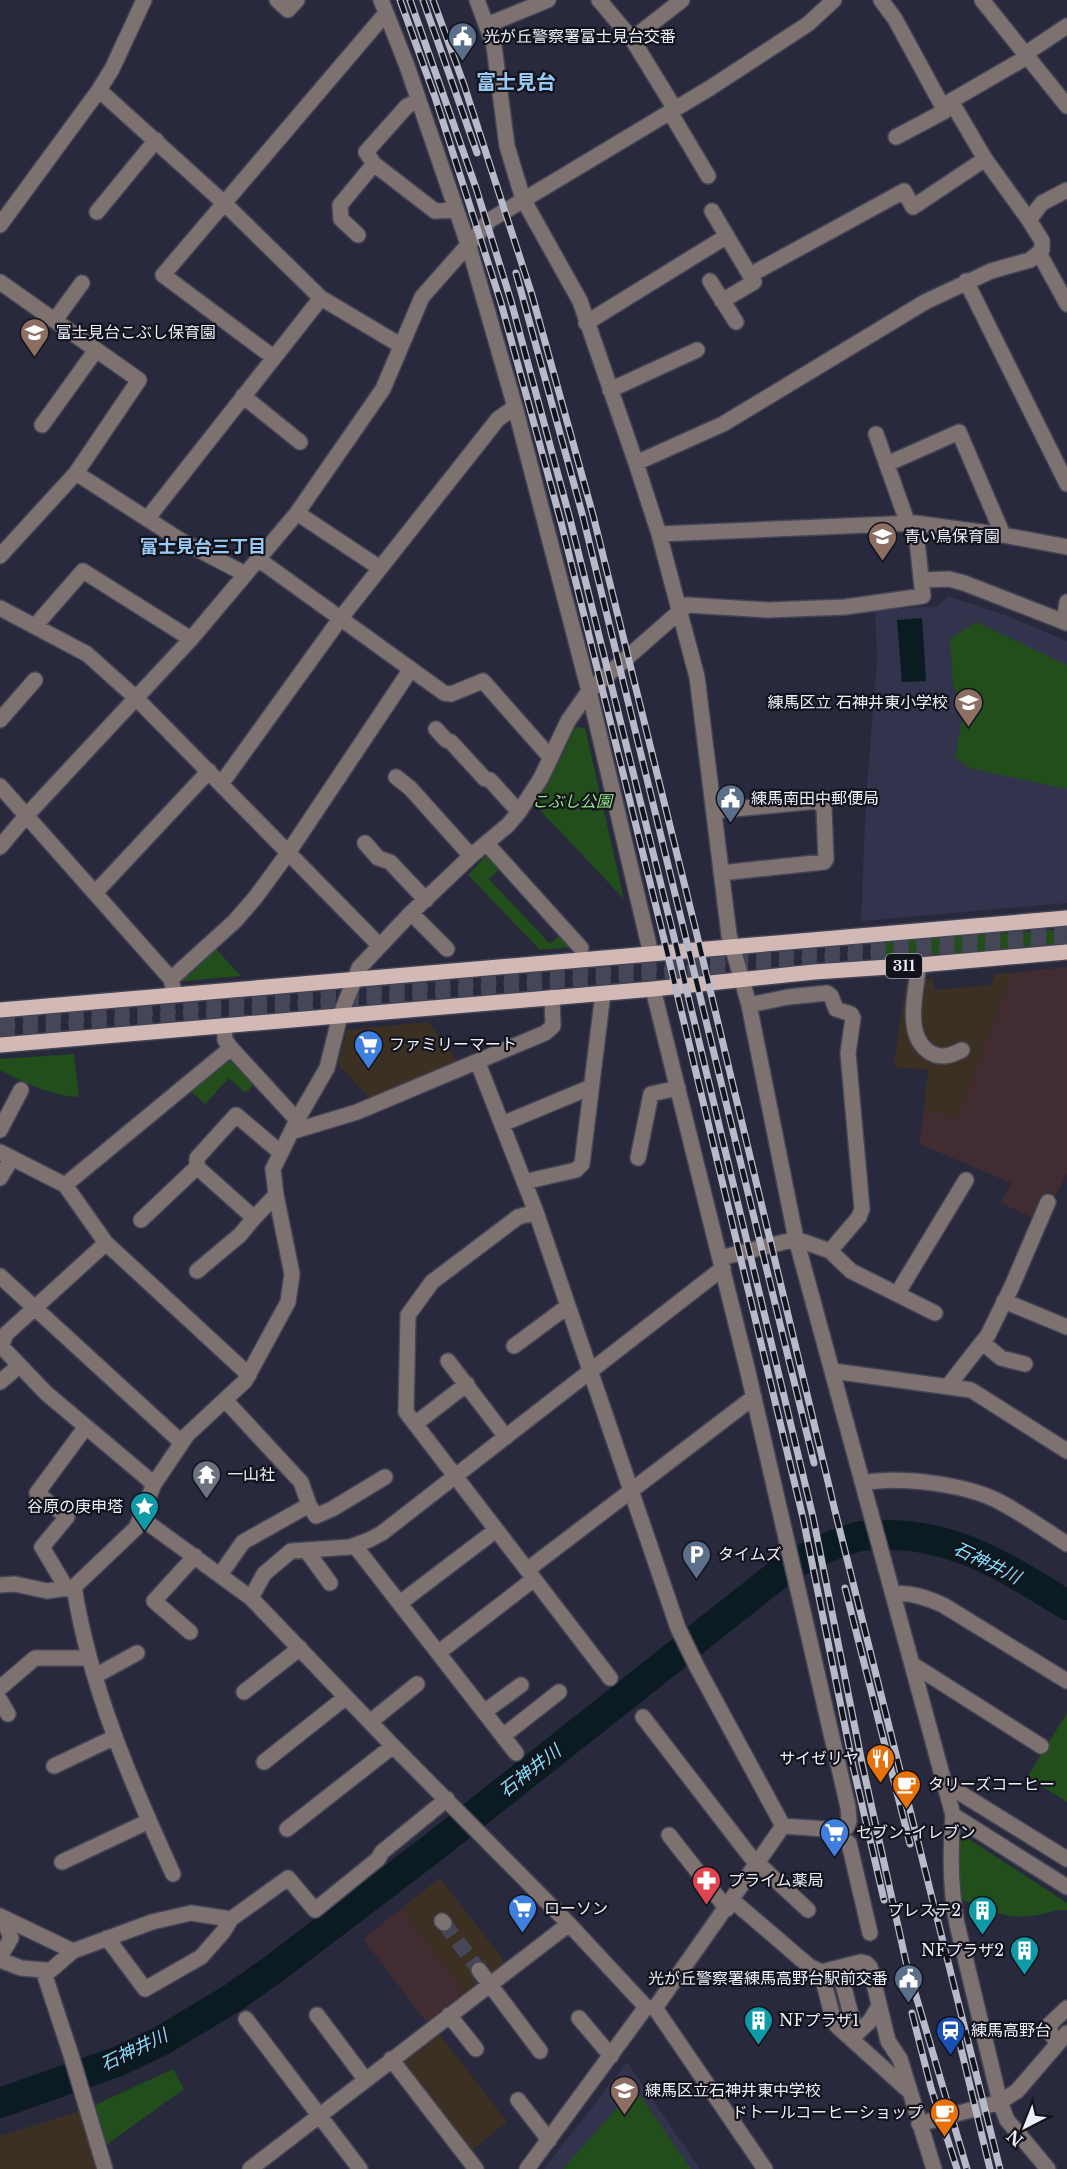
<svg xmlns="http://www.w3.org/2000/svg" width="1067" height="2169" viewBox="0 0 1067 2169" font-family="'Libre Baskerville','Noto Sans JP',serif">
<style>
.commercial{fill:#3c3022}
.industrial{fill:#402c31}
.built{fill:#32334c}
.green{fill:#214e1a}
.water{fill:#0a1b21}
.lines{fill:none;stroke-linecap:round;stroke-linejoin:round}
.river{stroke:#0a1b21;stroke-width:30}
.minor-tunnel{stroke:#454759;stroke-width:15;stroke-dasharray:15 8;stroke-linecap:butt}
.major-tunnel{stroke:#454759;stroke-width:15;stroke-dasharray:15 8;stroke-linecap:butt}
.minor-casing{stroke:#434557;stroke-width:18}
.major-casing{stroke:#434557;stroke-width:18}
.minor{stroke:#7e7270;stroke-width:15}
.major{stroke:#d2b9b5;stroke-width:15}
.rail-casing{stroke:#b8bac9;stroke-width:7}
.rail{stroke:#12131b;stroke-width:4.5;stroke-dasharray:14;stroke-linecap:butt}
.labels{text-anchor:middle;stroke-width:4.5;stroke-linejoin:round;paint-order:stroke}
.shield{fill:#12131b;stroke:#abacb8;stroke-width:1.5}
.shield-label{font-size:15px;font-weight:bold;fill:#eceefb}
.poi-label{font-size:16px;fill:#eceefb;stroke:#12131b;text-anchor:start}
.park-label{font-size:16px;font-style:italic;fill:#91e682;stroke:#12131b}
.neighbourhood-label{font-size:18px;font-weight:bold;fill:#99c9f5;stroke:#12131b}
.water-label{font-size:18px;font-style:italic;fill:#87dbfd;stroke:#12131b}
.quarter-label{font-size:20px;font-weight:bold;fill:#99c9f5;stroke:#12131b}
</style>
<rect width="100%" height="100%" fill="#28293c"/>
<path class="commercial" d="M1012,973L957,1118L924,1109L928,1070L895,1067L894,1062L906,982L933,978L934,990L991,985L995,974Z
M428,1022L460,1064L372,1101L338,1064L347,1030Z
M440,1878L506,1963L465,1993L402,1908Z
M440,2035L507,2122L470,2152L403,2062Z
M79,2111L97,2169H0V2136Z"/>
<path class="industrial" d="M1067,967V1174L1055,1196L1047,1192L1033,1218L1001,1203L1011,1183L919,1144L924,1109L957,1118L1012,973Z
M402,1908L465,1993L426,2022L363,1939Z"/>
<path class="built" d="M948,596L1005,615L1067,641V903L861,921L866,798L877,659L875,610L938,606Z
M627,2062L700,2169H544Z"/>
<path class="green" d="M976,622L1067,665V789L969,768L955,757L965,706L953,686L950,639Z
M575,727L585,728L624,899L535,805L560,760Z
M486,856L499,869L489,879L550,944L560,935L571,947L540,950L468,875Z
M1067,929V945L880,958L879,941Z
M215,948L241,976L182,981L181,977Z
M74,1054L79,1096L77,1097C49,1095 25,1083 0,1070V1059Z
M234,1061L255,1084L245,1093L229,1078L205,1104L190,1091L226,1062Z
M1067,1713V1802L1027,1777Z
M966,1837L1067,1903V1910C1053,1909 1043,1915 1030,1916C1005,1919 985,1909 962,1900C954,1884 958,1860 958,1842Z
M173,2069L184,2089L106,2145L95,2105Z
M635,2088L691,2169H563Z"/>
<path class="water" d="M922,618L926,681L902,682L897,620Z"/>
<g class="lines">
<path class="river" d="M0,2103L119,2061L161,2041L234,1997L275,1968L430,1850L785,1569C809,1555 834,1543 861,1536C869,1535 877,1535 884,1535C954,1533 1010,1570 1067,1605"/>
<path class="minor-tunnel" d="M444,1923L479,1970"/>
<path class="major-tunnel" d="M0,1022L1067,928
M0,1033L1067,940"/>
<defs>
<path id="minor" d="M277,0L288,10L297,0
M381,0L407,66L469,247L515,407L589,691L651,954
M477,0L494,46L507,146L523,199L580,301L636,463L659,534L697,677L729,935L749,1005L796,1239L953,1815C950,1852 950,1888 957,1924L1000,2102L1007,2120L1048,2169
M599,0L632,39L675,109
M881,0L895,19L945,111L896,137
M982,0L1067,106
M487,25L548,0
M632,39L682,0
M1025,54L1067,26
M99,90L224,203L321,298L400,345
M418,101L407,106L366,152L374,164L435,211L455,210
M951,101L985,159L1029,220
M944,105L1027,57
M670,112L708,176
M712,211L754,282L722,301
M97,212L156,140
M0,225L99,90L112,69L144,0
M358,235L341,219L340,205L374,164
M1039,253L1067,304
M750,275L904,191L913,207L985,159
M710,281L736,322
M966,281L1067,484
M0,282L139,380L76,473L0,556
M55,320L82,283
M586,323L727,236
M273,357L163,275L386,13
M610,390L697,350
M243,396L300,442
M42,425L96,350
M876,434L908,524
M636,463L723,424L925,302L991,271L1030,260L1042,250V241L1029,220L1042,203L1067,190
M887,464L959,432L1003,535
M76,473L180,540L245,574
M297,513L380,568
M147,519L321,298
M659,534L915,523L1003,535L1067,547
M258,559L444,693L451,694L483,681L551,758
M922,580L949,579L964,583L1067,623
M0,608L87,654L136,698L379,945
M1064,622L1067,602
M35,626L83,571L191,639
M0,720L35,680
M436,729L446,740L451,742L485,779L490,780L519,812
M396,777L410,788L471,856
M221,784L340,619L498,419L515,407
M0,786L171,979L173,988
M714,811L817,801L824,808L826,859L824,862L721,873
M365,843L378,858L390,862L426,900
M487,844L581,948
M0,847L26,816L191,639L297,513L383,389L422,297L490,220L710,88L808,24L834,0
M95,893L209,771
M411,913L447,949
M919,965C916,991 903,1037 931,1053C942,1059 952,1055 962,1050
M171,979L235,921L255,898L288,853L411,669
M224,1026L225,1040L231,1048L297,1120
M478,1063L536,1212L678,1628L697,1667L783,1826L840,1830L847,1827L849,1821L848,1807L747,1368L653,989
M502,1124L591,1087
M0,1130L21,1090
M291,1132L357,1112L545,1033L553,1026L552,997
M0,1152L65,1185L106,1243L249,1375
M638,1158L651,1094L678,1088
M0,1178L12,1158
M524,1182L576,1170L582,1164L603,993
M65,1185L231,1048
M276,1195L254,1218L197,1167V1158L236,1115L280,1152
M536,1212L518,1217L432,1282L408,1315L406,1412L610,1678
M141,1220L197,1167
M106,1243L6,1334L1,1346L46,1393L154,1484
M830,1251L851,1271L935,1313
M720,1258L796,1239L830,1251L859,1217L862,1209L848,1053L853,1018L851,1014L836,1009L831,996L827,993L788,997L749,1005
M197,1271L240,1235L254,1218
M0,1276L181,1442
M897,1294L966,1180
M1004,1301L1067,1327
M983,1343L1001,1358L1025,1364
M514,1346L568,1306
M448,1361L506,1437
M833,1371L971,1390L1067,1451
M0,1382L19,1366
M948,1386L988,1335L1012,1286L1048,1202
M226,1401L301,1482L309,1505L316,1516L332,1509L385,1477
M415,1424L467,1384
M863,1483C901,1476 966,1484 1000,1502C1023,1514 1045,1530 1067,1544
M141,1518L251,1598L393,1746L569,1924L646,2007L655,2008L765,2169
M355,1546L516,1753
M306,1550L330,1583
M527,1570L754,1397
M220,1575L243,1542L309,1505
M0,1585L15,1584L47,1591L74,1587L136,1528L154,1484L187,1435L245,1381L288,1302L292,1274L276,1195L273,1169L297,1120L327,1068L340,1016L359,968L411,913L471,856L508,825L519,812L541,778L568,721L589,691L687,605L768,610L845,607L923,596L915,523
M74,1587C90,1687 131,1782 173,1874
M67,1589L42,1547L67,1517L37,1493L85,1428
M894,1594C911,1592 927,1598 943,1605L1067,1681
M251,1598L264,1574L291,1551L350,1547L369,1540L382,1533L723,1268
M400,1603L496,1530
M190,1632L154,1601L195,1556
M438,1653L534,1579
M912,1664L1041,1746
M95,1676L137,1653
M0,1688L35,1658H89
M244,1692L300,1648
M0,1700L8,1714
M484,1712L521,1685
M643,1717L750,1856L808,1910
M370,1722L417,1684
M503,1736L559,1692
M264,1762L346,1697
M54,1766L115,1737
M944,1783L1067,1859
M953,1815L1067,1887
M287,1829L393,1746
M669,1835L727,1909
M849,1843L870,1933
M62,1862L149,1821
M732,1900L809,1966L821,1972
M0,1916L73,1951
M442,1921L444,1923
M107,1938L145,1989L201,1957L223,1932L231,1919L288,1878L315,1910L378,1859L382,1852L447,1799
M0,1957L11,1938L3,1918
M0,1960L21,1968L43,1970L71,2055L105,2169
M839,1968L852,2019L851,2039
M43,1970H51L73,1951L152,1922L191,1913L231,1919
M479,1970L540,2051
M655,2008L783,1826
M317,2015L365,2079
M449,2015L476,2049
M579,2018L611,2056
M246,2019L360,2169
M851,2039L870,2021L879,2006
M1058,2043L1051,2034L1049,2025L1067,2008
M391,2059L476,2169
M910,2092L838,2027L834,2022L821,1972L861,1962L866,1963L870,1967L888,2041L900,2059L934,2169
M518,2100L549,2140
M919,2124L1000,2102L1017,2091L1067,2033
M250,2169L569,1924
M527,2169L646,2007"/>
<path id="major" d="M0,1010L1067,918
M0,1045L653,989L814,972L919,965L1067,952"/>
</defs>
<use href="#minor" class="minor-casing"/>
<use href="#major" class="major-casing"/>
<use href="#minor" class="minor"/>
<use href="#major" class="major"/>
<defs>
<path id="rail" d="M400,0L435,97L501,303L561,522L663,935L803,1518L853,1766L884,1900
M410,0L476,188L511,301L570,519L673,933L813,1517L862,1763L906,1962L967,2169
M423,0L477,153
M433,0L464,85L532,295L593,515L696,931L835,1511L1000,2169
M516,273L583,517L814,1463
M845,1588L910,1844
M912,2013L931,2088L957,2169
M958,2036L990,2169"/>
</defs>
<use href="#rail" class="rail-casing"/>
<use href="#rail" class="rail"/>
</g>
<defs>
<symbol id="civic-pin" viewBox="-11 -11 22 30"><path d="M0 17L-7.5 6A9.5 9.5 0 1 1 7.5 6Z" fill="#5c6f8a" stroke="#12131b"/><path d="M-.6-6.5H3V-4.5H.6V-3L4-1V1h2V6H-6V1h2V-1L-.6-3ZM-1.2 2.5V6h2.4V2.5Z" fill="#fff"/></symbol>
<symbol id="school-pin" viewBox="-11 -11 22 30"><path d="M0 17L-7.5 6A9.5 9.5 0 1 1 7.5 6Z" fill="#8d6e63" stroke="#12131b"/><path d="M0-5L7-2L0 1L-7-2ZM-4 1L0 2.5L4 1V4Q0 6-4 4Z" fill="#fff"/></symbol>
<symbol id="supermarket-pin" viewBox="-11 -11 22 30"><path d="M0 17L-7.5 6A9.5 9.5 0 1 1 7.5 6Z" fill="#3f7fe0" stroke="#12131b"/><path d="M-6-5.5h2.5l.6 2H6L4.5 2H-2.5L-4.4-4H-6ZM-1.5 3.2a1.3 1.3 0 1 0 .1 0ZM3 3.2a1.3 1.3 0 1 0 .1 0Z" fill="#fff"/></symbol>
<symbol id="temple-pin" viewBox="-11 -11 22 30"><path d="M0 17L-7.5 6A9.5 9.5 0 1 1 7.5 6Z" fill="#6b7280" stroke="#12131b"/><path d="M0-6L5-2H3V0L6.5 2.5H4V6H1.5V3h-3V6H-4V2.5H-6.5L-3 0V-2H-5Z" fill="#fff"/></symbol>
<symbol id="sight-pin" viewBox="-11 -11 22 30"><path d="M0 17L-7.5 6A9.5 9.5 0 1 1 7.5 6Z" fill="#0f9aa8" stroke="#12131b"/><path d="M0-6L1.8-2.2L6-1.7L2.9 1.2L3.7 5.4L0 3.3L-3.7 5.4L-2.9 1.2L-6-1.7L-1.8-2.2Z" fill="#fff"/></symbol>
<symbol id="parking-pin" viewBox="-11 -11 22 30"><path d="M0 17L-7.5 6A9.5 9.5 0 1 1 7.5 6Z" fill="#5c6f8a" stroke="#12131b"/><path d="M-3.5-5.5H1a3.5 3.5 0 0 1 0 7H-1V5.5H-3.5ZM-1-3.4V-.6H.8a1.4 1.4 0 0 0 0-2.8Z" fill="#fff"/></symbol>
<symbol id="restaurant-pin" viewBox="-11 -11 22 30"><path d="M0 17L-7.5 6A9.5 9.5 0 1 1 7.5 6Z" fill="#e8710a" stroke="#12131b"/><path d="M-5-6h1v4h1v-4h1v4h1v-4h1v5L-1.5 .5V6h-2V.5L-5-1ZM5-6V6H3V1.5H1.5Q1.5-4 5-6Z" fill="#fff"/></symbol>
<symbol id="cafe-pin" viewBox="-11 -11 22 30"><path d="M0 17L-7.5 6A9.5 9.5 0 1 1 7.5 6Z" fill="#e8710a" stroke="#12131b"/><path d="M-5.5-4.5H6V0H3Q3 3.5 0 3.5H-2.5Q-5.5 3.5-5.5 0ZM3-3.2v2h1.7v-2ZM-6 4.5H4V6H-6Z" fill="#fff"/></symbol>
<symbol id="pharmacy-pin" viewBox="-11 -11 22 30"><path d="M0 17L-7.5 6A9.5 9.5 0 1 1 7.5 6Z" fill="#e0444e" stroke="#12131b"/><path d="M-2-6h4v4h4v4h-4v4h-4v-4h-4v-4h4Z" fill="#fff"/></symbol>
<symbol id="building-pin" viewBox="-11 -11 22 30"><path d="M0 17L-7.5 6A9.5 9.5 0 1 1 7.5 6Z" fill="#0f9aa8" stroke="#12131b"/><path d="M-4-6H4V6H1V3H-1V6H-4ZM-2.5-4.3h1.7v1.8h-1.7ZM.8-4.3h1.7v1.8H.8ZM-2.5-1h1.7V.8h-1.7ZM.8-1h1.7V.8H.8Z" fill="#fff"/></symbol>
<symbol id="station-pin" viewBox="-11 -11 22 30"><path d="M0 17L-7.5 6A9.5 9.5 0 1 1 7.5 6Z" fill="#1a4fb4" stroke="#12131b"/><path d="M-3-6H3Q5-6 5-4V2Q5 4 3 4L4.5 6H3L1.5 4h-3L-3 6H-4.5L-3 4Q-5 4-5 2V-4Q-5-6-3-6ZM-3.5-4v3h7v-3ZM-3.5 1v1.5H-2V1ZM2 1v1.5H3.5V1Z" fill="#fff"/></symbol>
</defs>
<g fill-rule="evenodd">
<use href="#civic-pin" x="446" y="20" width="33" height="45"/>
<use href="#school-pin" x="18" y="316" width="33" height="45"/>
<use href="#school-pin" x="866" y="520" width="33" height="45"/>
<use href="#school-pin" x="952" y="686" width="33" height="45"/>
<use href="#civic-pin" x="714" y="782" width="33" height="45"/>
<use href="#supermarket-pin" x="352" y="1028" width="33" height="45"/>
<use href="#temple-pin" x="190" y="1458" width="33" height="45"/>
<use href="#sight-pin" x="128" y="1490" width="33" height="45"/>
<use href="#parking-pin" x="680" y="1538" width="33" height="45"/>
<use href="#restaurant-pin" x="864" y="1742" width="33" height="45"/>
<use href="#cafe-pin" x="890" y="1768" width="33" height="45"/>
<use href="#supermarket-pin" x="818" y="1816" width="33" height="45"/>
<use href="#pharmacy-pin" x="690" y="1864" width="33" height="45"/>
<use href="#supermarket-pin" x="506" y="1892" width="33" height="45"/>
<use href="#building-pin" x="966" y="1894" width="33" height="45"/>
<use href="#building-pin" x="1008" y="1934" width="33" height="45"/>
<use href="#civic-pin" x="892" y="1962" width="33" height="45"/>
<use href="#building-pin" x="742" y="2004" width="33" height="45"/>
<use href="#station-pin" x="934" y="2014" width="33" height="45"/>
<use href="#school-pin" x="608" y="2074" width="33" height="45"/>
<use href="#cafe-pin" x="928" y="2096" width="33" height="45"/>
</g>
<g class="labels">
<rect class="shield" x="886" y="954" width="36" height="24" rx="4.5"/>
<g class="shield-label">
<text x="904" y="971">311</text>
</g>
<g class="poi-label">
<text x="484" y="42">光が丘警察署富士見台交番</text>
<text x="56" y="338">富士見台こぶし保育園</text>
<text x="904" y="542">青い鳥保育園</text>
<text x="948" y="708" text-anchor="end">練馬区立 石神井東小学校</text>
<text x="751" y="804">練馬南田中郵便局</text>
<text x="389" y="1050">ファミリーマート</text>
<text x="227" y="1480">一山社</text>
<text x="123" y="1512" text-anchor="end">谷原の庚申塔</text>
<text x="718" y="1560">タイムズ</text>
<text x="859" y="1764" text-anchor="end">サイゼリヤ</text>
<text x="928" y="1790">タリーズコーヒー</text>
<text x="856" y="1838">セブン-イレブン</text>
<text x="728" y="1886">プライム薬局</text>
<text x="544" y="1914">ローソン</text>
<text x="961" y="1916" text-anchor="end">プレステ2</text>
<text x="1004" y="1956" text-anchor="end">NFプラザ2</text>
<text x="888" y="1984" text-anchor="end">光が丘警察署練馬高野台駅前交番</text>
<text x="779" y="2026">NFプラザ1</text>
<text x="971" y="2036">練馬高野台</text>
<text x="645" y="2096">練馬区立石神井東中学校</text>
<text x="923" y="2118" text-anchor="end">ドトールコーヒーショップ</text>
</g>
<g class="park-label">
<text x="572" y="807">こぶし公園</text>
</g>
<g class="neighbourhood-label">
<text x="203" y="553">富士見台三丁目</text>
</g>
<g class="water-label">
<text transform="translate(987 1563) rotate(26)" y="6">石神井川</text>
<text transform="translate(530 1771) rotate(-38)" y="6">石神井川</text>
<text transform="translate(134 2050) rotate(-26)" y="6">石神井川</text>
</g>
<g class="quarter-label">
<text x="516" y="89">富士見台</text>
</g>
</g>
<g transform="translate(1025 2127) rotate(222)" stroke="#12131b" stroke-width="4.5" paint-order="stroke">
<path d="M0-4.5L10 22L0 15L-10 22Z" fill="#eceefb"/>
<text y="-9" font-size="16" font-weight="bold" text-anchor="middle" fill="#eceefb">N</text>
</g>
</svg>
